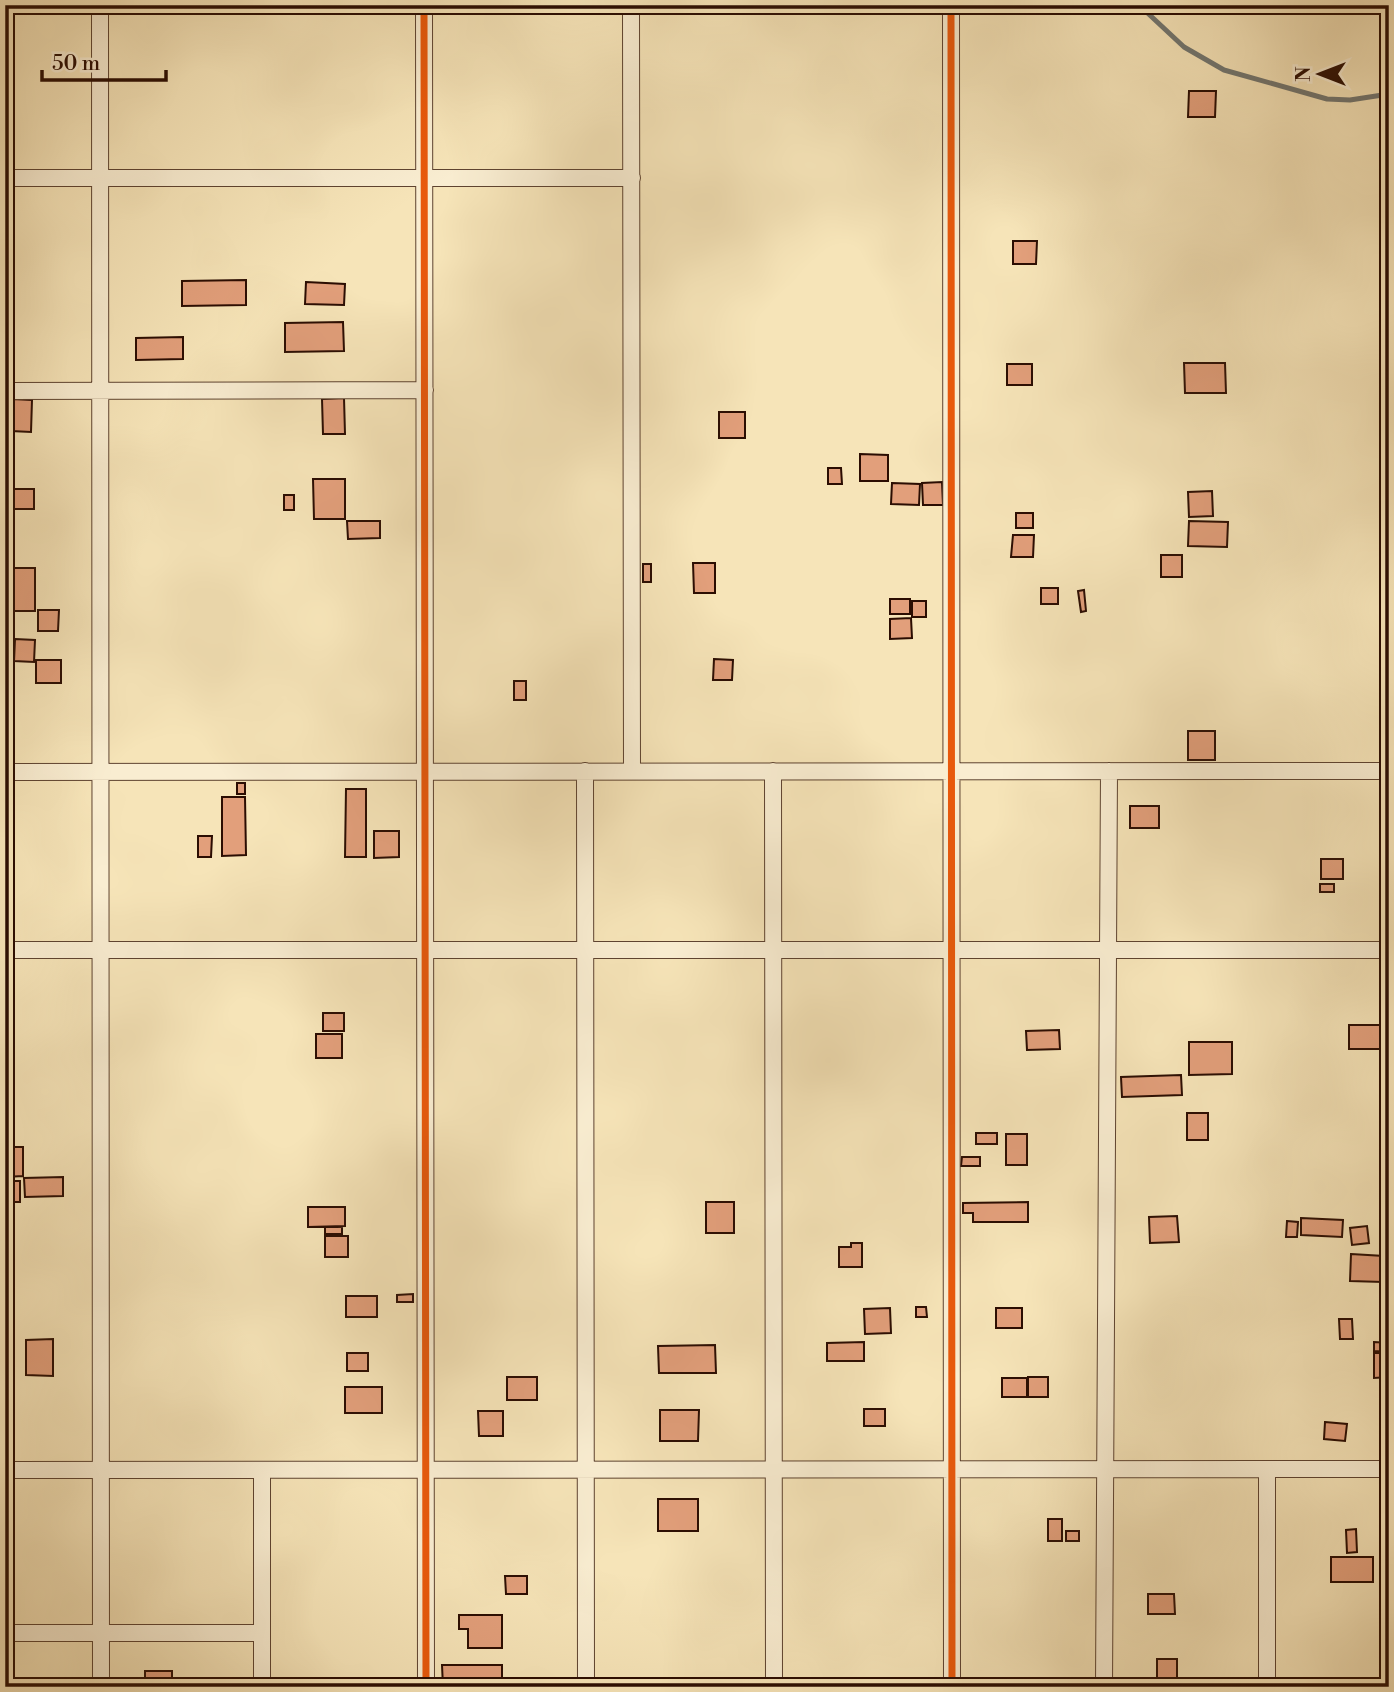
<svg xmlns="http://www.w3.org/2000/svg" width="1394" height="1692" viewBox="0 0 1394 1692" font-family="'Libre Bodoni',serif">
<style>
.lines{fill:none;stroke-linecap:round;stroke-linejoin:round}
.stream{stroke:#727670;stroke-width:5}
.building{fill:#e29f7b;stroke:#2b0d02;stroke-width:2}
.minor-casing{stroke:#5e4330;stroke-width:18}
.minor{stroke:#f9edd1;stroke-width:16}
.cycleway-casing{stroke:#f9edd1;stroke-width:11}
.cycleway{stroke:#e8590c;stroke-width:7}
</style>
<rect width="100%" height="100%" fill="#f6e4b8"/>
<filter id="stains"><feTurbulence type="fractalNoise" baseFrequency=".00286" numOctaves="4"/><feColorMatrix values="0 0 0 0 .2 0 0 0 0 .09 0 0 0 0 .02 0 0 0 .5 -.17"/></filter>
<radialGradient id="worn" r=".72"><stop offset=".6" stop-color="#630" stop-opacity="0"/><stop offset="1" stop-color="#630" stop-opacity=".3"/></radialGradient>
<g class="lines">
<path class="stream" d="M1139,5L1184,47L1224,70L1327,99L1350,100L1389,94"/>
</g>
<path class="building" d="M1189,91H1216L1215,117H1188Z
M1013,241H1037L1036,264H1013Z
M246,280V305L182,306V281Z
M306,282L345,284L344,305L305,304Z
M343,322L344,351L285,352V323Z
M183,337V359L136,360V338Z
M1184,363H1225L1226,393H1185Z
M1007,364H1032V385H1007Z
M344,398L345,434H323L322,399Z
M12,399L32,400L31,432L11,431Z
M719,412H745V438H719Z
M860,454L888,455V481H860Z
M828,468H841L842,484H828Z
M313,479H345V519H314Z
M942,482L943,505H923L922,483Z
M892,483L920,484L919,505L891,504Z
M13,489H34V509H12Z
M1212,491L1213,516L1189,517L1188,492Z
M284,495H294V510H284Z
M1016,513H1033V528H1016Z
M347,521H380V538L348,539Z
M1189,521L1228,522L1227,547L1188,546Z
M1013,535H1034L1033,557H1011Z
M1161,555H1182V577H1161Z
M693,563H715V593H694Z
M643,564H651V582H643Z
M11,568H35V611H11Z
M1041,588H1058V604H1041Z
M1084,590L1086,611L1081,612L1078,591Z
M890,599H910V614H890Z
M912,601H926V617H912Z
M38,610H59L58,631H38Z
M911,618L912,638L890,639V619Z
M15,639L35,640L34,662L14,661Z
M714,659L733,660L732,680H713Z
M36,660H61V683H36Z
M514,681H526V700H514Z
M1188,731H1215V760H1188Z
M237,783H245V794H237Z
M346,789H366V857H345Z
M222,797H245L246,855L222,856Z
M1130,806H1159V828H1130Z
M374,831H399V857L374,858Z
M198,836H212L211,857H198Z
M1321,859H1343V879H1321Z
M1320,884H1334V892H1320Z
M323,1013H344V1031H323Z
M1349,1025H1380V1049H1349Z
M1059,1030L1060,1049L1027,1050L1026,1031Z
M316,1034H342V1058H316Z
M1189,1042H1232V1074L1189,1075Z
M1181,1075L1182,1095L1122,1097L1121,1077Z
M1187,1113H1208V1140H1187Z
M976,1133H997V1144H976Z
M1006,1134H1027V1165H1006Z
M5,1147H23V1176L5,1177Z
M962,1157H980V1166H961Z
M63,1177V1196L25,1197L24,1178Z
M5,1181H20V1202H5Z
M706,1202H734V1233H706Z
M1028,1202V1222H973V1213H963V1203Z
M308,1207H345V1226L308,1227Z
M1177,1216L1179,1242L1150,1243L1149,1217Z
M1301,1218L1343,1220L1342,1237L1301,1235Z
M1287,1221L1298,1222L1297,1237H1286Z
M1367,1226L1369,1243L1352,1245L1350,1228Z
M325,1227H342V1234H325Z
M325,1236H348V1257H325Z
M851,1243H862V1267H839V1247H851Z
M1351,1254L1384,1256L1383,1282L1350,1281Z
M413,1294V1302H397V1295Z
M346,1296H377V1317H346Z
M916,1307H926L927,1317H916Z
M890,1308L891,1333L865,1334L864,1309Z
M996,1308H1022V1328H996Z
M1339,1319H1352L1353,1339H1340Z
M53,1339V1376L26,1375V1340Z
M864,1342V1361H827V1343Z
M1374,1342L1389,1343V1352L1374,1351Z
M715,1345L716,1373H659L658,1346Z
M347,1353H368V1371H347Z
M1374,1353H1389V1377L1374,1378Z
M507,1377H537V1400H507Z
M1028,1377H1048V1397H1028Z
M1002,1378H1027V1397H1002Z
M345,1387H382V1413H345Z
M864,1409H885V1426H864Z
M660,1410H699L698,1441H660Z
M478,1411H503V1436H479Z
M1325,1422L1347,1424L1345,1441L1324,1439Z
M658,1499H698V1531H658Z
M1048,1519H1062V1541H1048Z
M1356,1529L1357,1552L1347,1553L1346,1530Z
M1066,1531H1079V1541H1066Z
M1331,1557H1373V1582H1331Z
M505,1576H527V1594H506Z
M1148,1594H1174L1175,1614H1148Z
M459,1615H502V1648H468V1629H459Z
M1157,1659H1177V1687H1157Z
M442,1665H502V1687H443Z
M145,1671H172V1687H145Z"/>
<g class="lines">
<defs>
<path id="minor" d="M100,5L101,1687
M424,5L426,1687
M631,5L632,771
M951,5L952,1687
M5,178H632
M5,391L425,390
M585,771L586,1687
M773,771L774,1687
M5,772L1389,771
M5,950H1389
M5,1470L1389,1469
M262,1470V1687
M5,1633H262
M1104,1687L1109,771
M1267,1687V1469"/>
</defs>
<use href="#minor" class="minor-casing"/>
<use href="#minor" class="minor"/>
<defs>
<path id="cycleway" d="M424,5L426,1687
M951,5L952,1687"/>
</defs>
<use href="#cycleway" class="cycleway-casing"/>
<use href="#cycleway" class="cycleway"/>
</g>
<rect width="1394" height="1692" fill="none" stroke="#f6e4b8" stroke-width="28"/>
<rect x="7" y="7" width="1380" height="1678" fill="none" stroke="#2b0d02" stroke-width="3.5"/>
<rect x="14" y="14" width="1366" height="1664" fill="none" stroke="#2b0d02" stroke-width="2"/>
<g transform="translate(1320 74) rotate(270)" stroke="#f9edd1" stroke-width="5" paint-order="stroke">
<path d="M0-5L12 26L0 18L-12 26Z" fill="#2b0d02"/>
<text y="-10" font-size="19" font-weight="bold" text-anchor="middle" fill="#2b0d02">N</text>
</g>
<path d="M42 70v10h124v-10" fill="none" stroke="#2b0d02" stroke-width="3.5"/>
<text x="52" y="70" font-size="21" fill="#2b0d02" stroke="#f9edd1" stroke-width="5" paint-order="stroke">50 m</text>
<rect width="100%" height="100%" filter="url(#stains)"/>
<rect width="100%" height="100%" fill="url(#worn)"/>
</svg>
